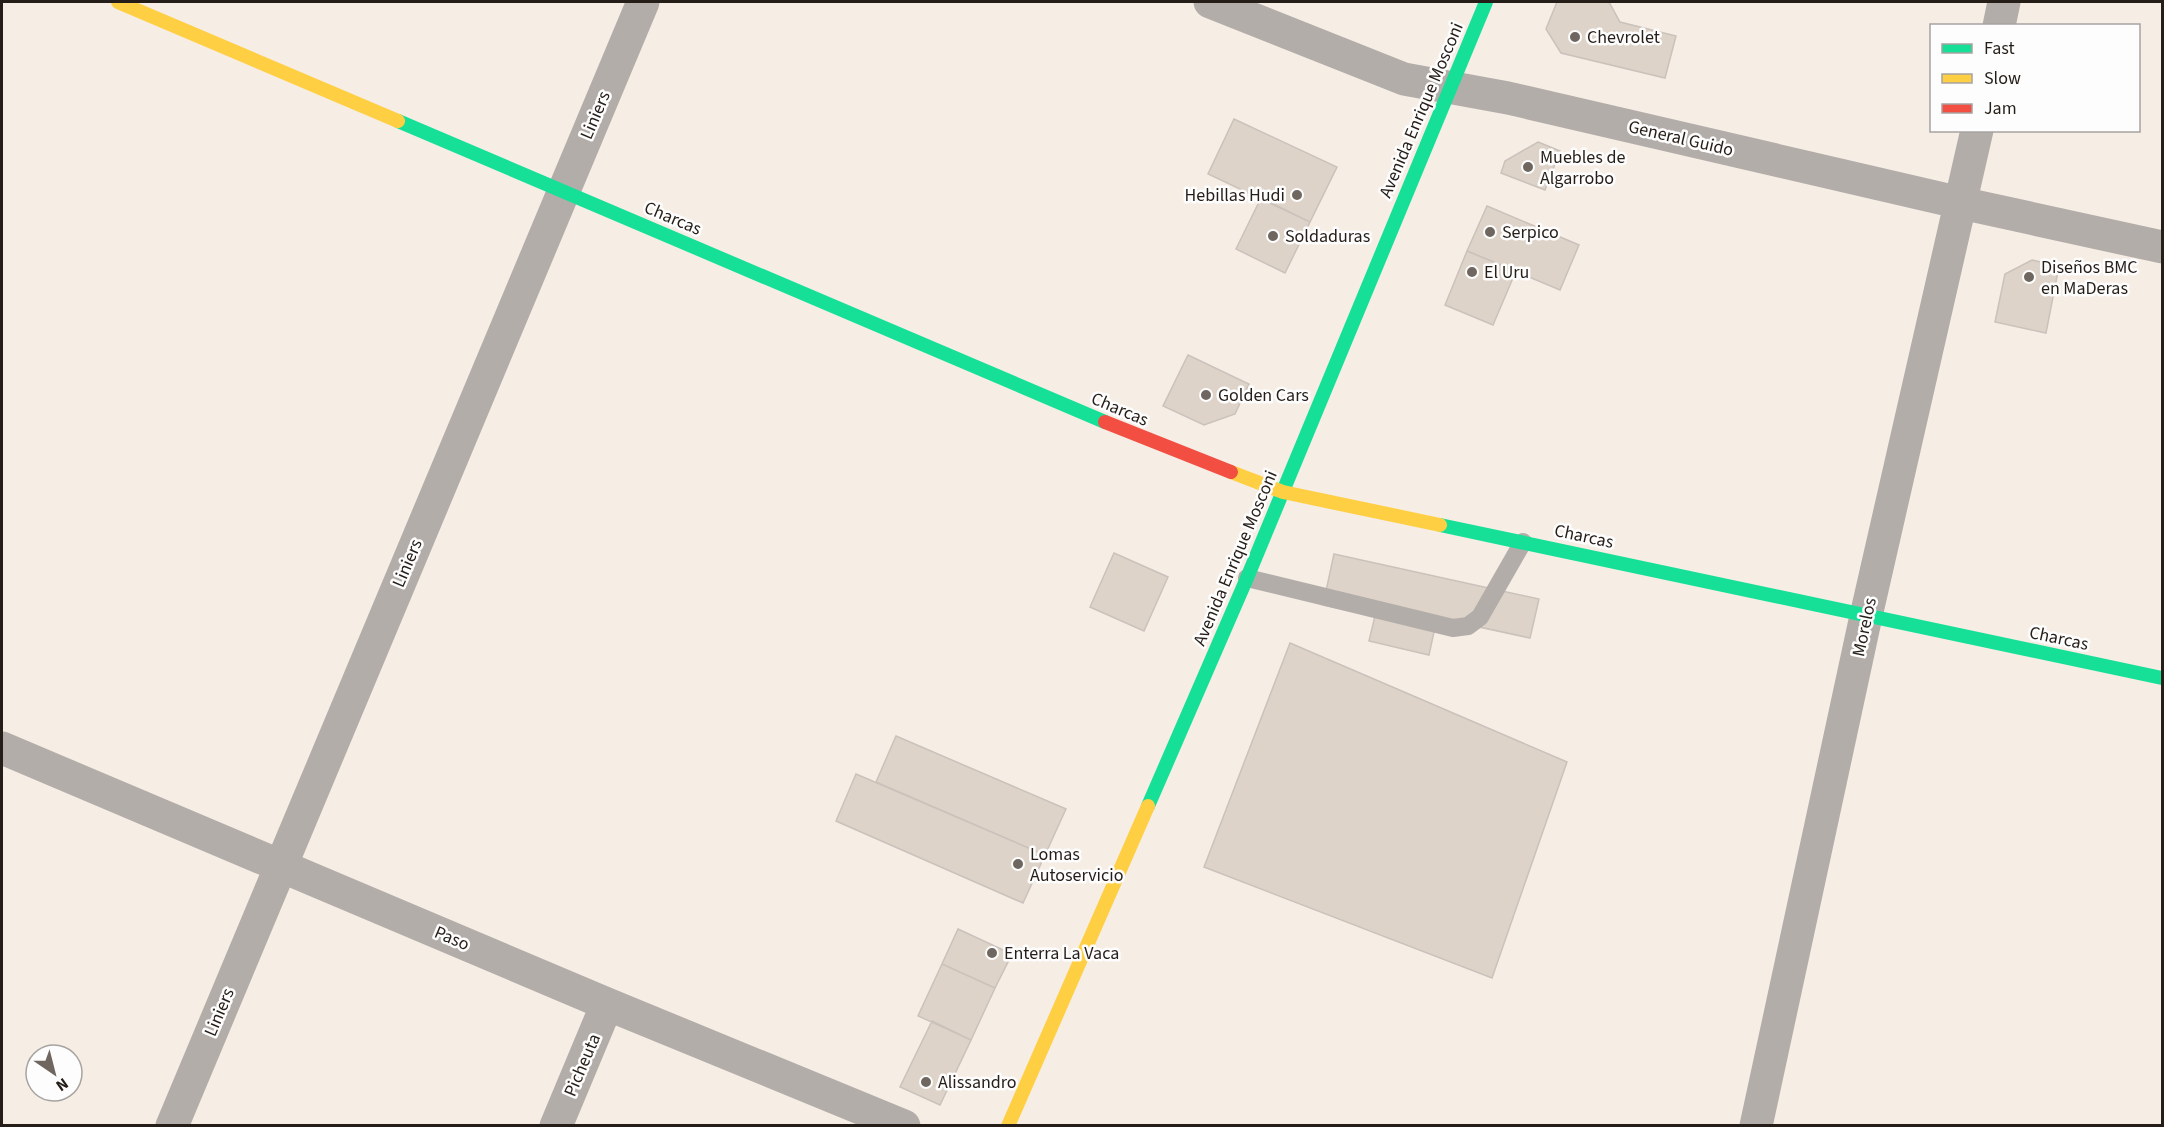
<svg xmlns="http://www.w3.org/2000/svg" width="2164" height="1127" viewBox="0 0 2164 1127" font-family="'Source Sans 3',sans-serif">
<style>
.building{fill:#ded3c8;stroke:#cac2bb;stroke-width:1.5}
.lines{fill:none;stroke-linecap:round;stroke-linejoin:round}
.lane{stroke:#b3adaa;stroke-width:18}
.street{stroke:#b3adaa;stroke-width:33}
.fast{stroke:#16e098;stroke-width:14}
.slow{stroke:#ffcf43;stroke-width:14}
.jam{stroke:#f24e42;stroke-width:14}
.poi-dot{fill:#6e665f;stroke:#fdfdfd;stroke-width:2}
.labels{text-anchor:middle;stroke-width:5;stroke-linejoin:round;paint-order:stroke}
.poi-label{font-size:18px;fill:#251d17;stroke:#fdfdfd;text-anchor:start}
.street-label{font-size:18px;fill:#251d17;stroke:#fdfdfd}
</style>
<rect width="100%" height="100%" fill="#f6ede5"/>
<path class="building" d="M1557,2H1609L1620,22L1676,36L1665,78L1561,53L1546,29Z
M1234,119L1337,167L1310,222L1208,174Z
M1538,142L1560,151L1545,190L1501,173L1505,161Z
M1261,198L1310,222L1285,273L1236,249Z
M1487,206L1579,245L1560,290L1467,251Z
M1467,251L1516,271L1493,325L1445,305Z
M2032,260L2059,266L2046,333L1995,322L2005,274Z
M1188,355L1249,384L1235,414L1204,425L1163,406Z
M1114,553L1168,577L1144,631L1090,607Z
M1334,554L1539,599L1530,638L1437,618L1429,655L1369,641L1375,616L1323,605Z
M1290,643L1567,762L1492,978L1204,867Z
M896,736L1066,809L1045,855L876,782Z
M856,774L1045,855L1023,903L836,821Z
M958,929L1012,954L995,988L942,964Z
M942,964L995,988L971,1040L918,1016Z
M932,1021L971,1040L940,1105L900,1087Z"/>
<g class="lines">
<path class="lane" d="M1247,578L1453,628L1468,626L1480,617L1523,542"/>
<path class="street" d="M1210,2L1404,79L1508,98L1961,203L2162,247
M1999,26L2004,2
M2,748L607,1004L904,1126
M172,1126L643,2
M556,1126L607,1004
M1756,1126L1866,616L1977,130"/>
<path class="fast" d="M398,121L1105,422
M1440,525L2162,678
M1148,806L1247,578L1486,2"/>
<path class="slow" d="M118,2L398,121
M1231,472L1283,492L1440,525
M1008,1126L1148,806"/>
<path class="jam" d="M1105,422L1231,472"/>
</g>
<g class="poi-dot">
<circle cx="1575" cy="37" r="6"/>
<circle cx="1528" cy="167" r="6"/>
<circle cx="1297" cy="195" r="6"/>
<circle cx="1490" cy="232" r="6"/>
<circle cx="1273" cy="236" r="6"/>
<circle cx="1472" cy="272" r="6"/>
<circle cx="2029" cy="277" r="6"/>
<circle cx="1206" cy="395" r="6"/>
<circle cx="1018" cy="864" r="6"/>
<circle cx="992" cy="953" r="6"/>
<circle cx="926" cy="1082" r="6"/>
</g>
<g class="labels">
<g class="poi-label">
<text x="1587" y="43">Chevrolet</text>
<text x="1540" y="163">Muebles de<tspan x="1540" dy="21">Algarrobo</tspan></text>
<text x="1285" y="201" text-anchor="end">Hebillas Hudi</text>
<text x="1502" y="238">Serpico</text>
<text x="1285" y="242">Soldaduras</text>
<text x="2041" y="273">Diseños BMC<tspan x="2041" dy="21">en MaDeras</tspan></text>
<text x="1484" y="278">El Uru</text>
<text x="1218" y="401">Golden Cars</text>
<text x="1030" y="860">Lomas<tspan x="1030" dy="21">Autoservicio</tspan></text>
<text x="1004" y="959">Enterra La Vaca</text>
<text x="938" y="1088">Alissandro</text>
</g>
<g class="street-label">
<text transform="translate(1421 110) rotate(-67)" y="6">Avenida Enrique Mosconi</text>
<text transform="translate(595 115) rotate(-67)" y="6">Liniers</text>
<text transform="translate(1681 138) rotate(13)" y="6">General Guido</text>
<text transform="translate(673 218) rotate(23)" y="6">Charcas</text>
<text transform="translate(1120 409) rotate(23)" y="6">Charcas</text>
<text transform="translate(1584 536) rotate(12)" y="6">Charcas</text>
<text transform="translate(1235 558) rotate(-67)" y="6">Avenida Enrique Mosconi</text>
<text transform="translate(407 563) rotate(-67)" y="6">Liniers</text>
<text transform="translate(1864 627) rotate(-78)" y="6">Morelos</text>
<text transform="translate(2059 638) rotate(12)" y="6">Charcas</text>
<text transform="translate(452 938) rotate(23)" y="6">Paso</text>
<text transform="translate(219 1012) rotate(-67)" y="6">Liniers</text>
<text transform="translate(582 1065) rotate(-67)" y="6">Picheuta</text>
</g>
</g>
<rect width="2164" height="1127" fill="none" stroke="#251d17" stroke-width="6"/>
<rect x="1930" y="24" width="210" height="108" fill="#fdfdfd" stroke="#a7a3a1" stroke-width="1.5"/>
<rect x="1942" y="44" width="30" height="9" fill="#16e098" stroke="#a7a3a1" stroke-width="1.5"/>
<text x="1984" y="54" font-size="18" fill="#251d17">Fast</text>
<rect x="1942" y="74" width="30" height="9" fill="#ffcf43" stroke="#a7a3a1" stroke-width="1.5"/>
<text x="1984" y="84" font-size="18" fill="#251d17">Slow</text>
<rect x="1942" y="104" width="30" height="9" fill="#f24e42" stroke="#a7a3a1" stroke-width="1.5"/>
<text x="1984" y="114" font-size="18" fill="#251d17">Jam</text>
<g transform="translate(54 1073) rotate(145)"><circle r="28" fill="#fdfdfd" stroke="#a7a3a1" stroke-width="1.5"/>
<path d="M0-4.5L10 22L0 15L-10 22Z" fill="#6e665f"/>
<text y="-9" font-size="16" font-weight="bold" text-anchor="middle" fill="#251d17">N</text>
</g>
</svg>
